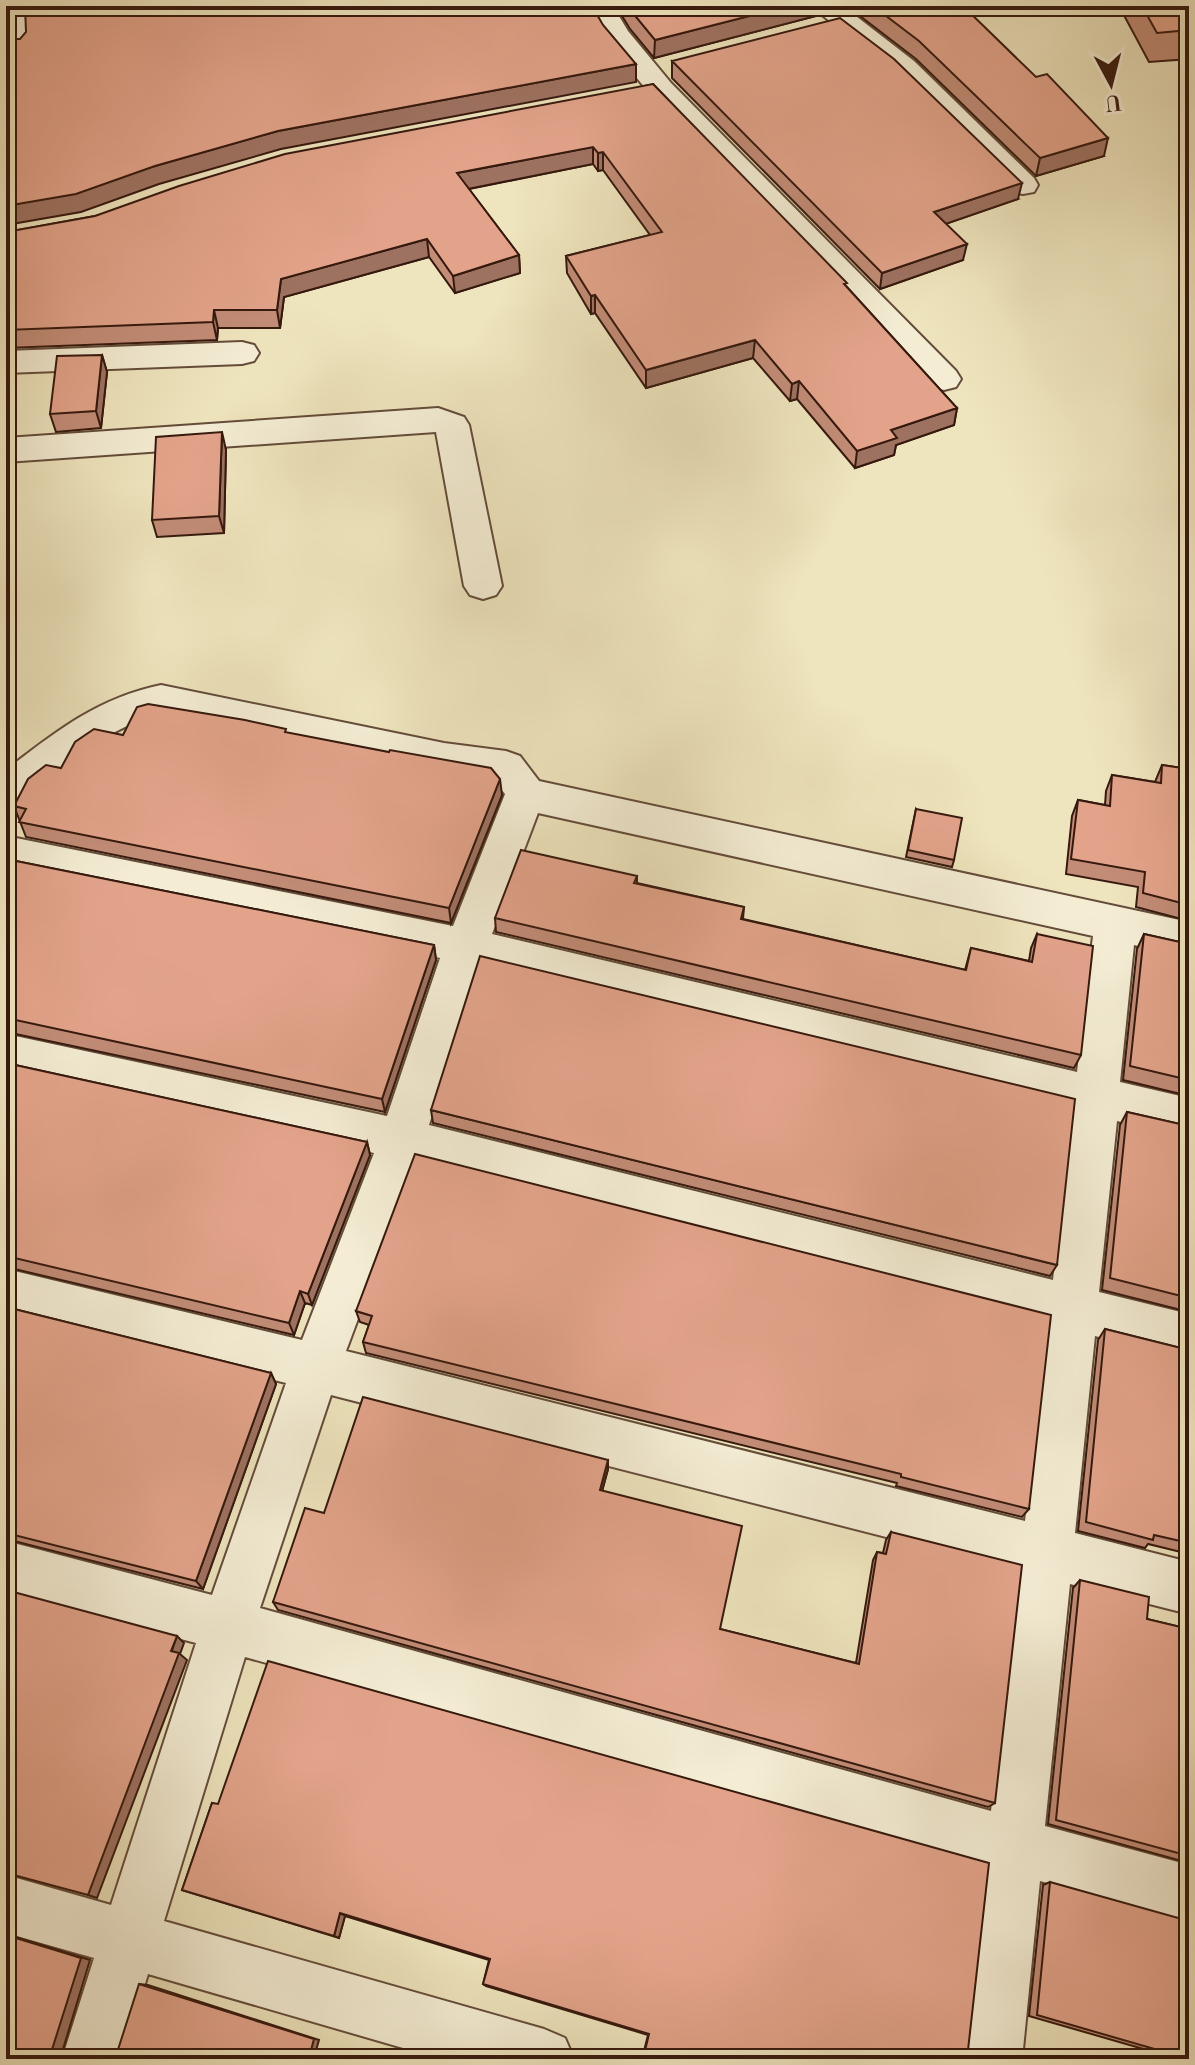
<svg xmlns="http://www.w3.org/2000/svg" width="1195" height="2065" viewBox="0 0 1195 2065" font-family="'Old Standard TT',serif">
<style>
.lines{fill:none;stroke-linecap:round;stroke-linejoin:round}
.minor-casing{stroke:#644c3a;stroke-width:4}
.minor{fill:#f4edd4;fill-rule:evenodd}
.wall{fill:#c28c77;stroke:#36190e;stroke-width:2}
.shaded-wall{fill:#9e7261;stroke:#36190e;stroke-width:2}
.building{fill:#e2a38a;stroke:#36190e;stroke-width:2}
</style>
<rect width="100%" height="100%" fill="#eee4bd"/>
<filter id="stains"><feTurbulence type="fractalNoise" baseFrequency=".0025" numOctaves="4"/><feColorMatrix values="0 0 0 0 .2 0 0 0 0 .09 0 0 0 0 .02 0 0 0 .5 -.17"/></filter>
<radialGradient id="worn" r=".72"><stop offset=".6" stop-color="#630" stop-opacity="0"/><stop offset="1" stop-color="#630" stop-opacity=".3"/></radialGradient>
<g class="lines">
<defs>
<path id="minor" d="M6,6H27L29,48L25,54H6Z
M585,6H613L628,31L671,83L956,371L961,379L956,387L944,390L932,387L651,95L606,41Z
M811,6H843L914,61L1034,178L1038,185L1034,192L1023,194L1012,192L894,73Z
M242,342L254,345L259,353L254,361L242,364L6,373V351Z
M438,408L464,417L469,425L502,586L496,595L483,599L470,595L464,586L436,432L6,462V438Z
M161,685L444,743L506,751L520,756L539,781L1189,922V958L1134,945L1120,1082L1189,1098V1138L1117,1121L1099,1292L1189,1314V1360L1095,1336L1075,1533L1189,1562V1614L1070,1584L1045,1826L1189,1865V1923L1040,1881L1022,2059H962L985,1865L245,1657L164,1921L544,2029L565,2038L574,2059H441L148,1974L122,2059H62L94,1958L6,1933V1875L111,1905L196,1643L6,1593V1541L212,1595L286,1383L6,1313V1269L302,1340L374,1153L6,1072V1034L387,1116L440,958L6,870V836L453,926L505,794L494,781L444,773L161,715C105,726 64,769 20,803L6,808V770C55,732 98,698 161,685ZM538,813L1093,936L1077,1072L492,934ZM480,967L1072,1110L1053,1280L429,1125ZM416,1163L1048,1324L1025,1521L346,1351ZM331,1395L1019,1571L991,1811L260,1608Z"/>
</defs>
<use href="#minor" class="minor-casing"/>
<use href="#minor" class="minor"/>
</g>
<path class="wall" d="M616,6H818L816,16L654,58L630,29Z
M847,6H963L1104,156L1036,176L916,59Z
M1119,6H1189V59L1149,62Z
M672,61L1018,199L945,224L963,260L880,289L672,78Z
M653,84L847,287L957,408L954,425L896,445L894,455L855,468L797,399L790,401L753,358L646,388L595,313L591,314L567,273L566,256L650,235L603,170L598,171L593,164L469,189L519,255L520,273L455,293L429,257L284,297L280,328H218L217,340L6,348V232L95,216Z
M102,355L107,372L101,428L56,432L50,414Z
M226,450L224,533L157,537L152,520Z
M287,733L502,795L451,923L26,837L14,806L61,768L123,735Z
M1162,765L1189,769V921L1136,907L1138,887L1066,874L1072,816L1078,800L1105,805L1106,791L1112,775L1155,782Z
M916,809L954,860L952,867L906,857Z
M6,859L434,945L436,960L385,1112L6,1032Z
M637,876V883L744,907L743,919L965,970L971,948L1029,961L1031,948L1037,934L1081,1055L1074,1068L496,932L495,918Z
M1144,934L1189,944V1096L1123,1080L1137,949Z
M6,1063L367,1142L370,1155L312,1305L305,1303L294,1335L6,1267Z
M431,1110L1057,1265L1050,1276L433,1123Z
M1127,1112L1189,1126V1312L1102,1290L1120,1125Z
M6,1307L271,1373L276,1384L203,1589L6,1539Z
M356,1311L1029,1509L1022,1517L896,1486L897,1483L366,1353L363,1342L369,1325L360,1322Z
M1105,1329L1189,1350V1554L1148,1544L1145,1548L1078,1531L1098,1340Z
M608,1460V1469L602,1491L720,1629L856,1663L873,1560L877,1552L883,1553L886,1540L891,1532L995,1803L988,1807L278,1610L273,1602L324,1513Z
M1080,1580L1147,1619L1189,1629V1863L1048,1824L1073,1588Z
M212,1803L967,2059H642L648,2035L486,1986L483,1984L489,1960L345,1916L339,1938L182,1890Z
M1050,1882L1189,2059H1178L1029,2016L1043,1885Z"/>
<path class="shaded-wall" d="M789,6H818L816,16L654,58L655,40Z
M636,64V82L281,149L159,184L81,212L6,225V206L155,166L278,131Z
M1108,138L1104,156L1036,176L1040,158Z
M593,147V164L458,191L457,173Z
M603,152V170L598,171V153Z
M1022,183L1018,199L931,229L934,212Z
M427,239L429,257L284,297L280,328L277,310L281,279Z
M967,244L963,260L880,289L882,273Z
M519,255L520,273L455,293L453,276Z
M595,295V313L591,314V296Z
M214,310L218,328L217,340L213,322Z
M755,340L753,358L646,388V370Z
M102,355L107,372L101,428L96,411Z
M799,381L797,399L790,401L792,384Z
M957,408L954,425L896,445L894,455L855,468L857,451L891,430Z
M222,432L226,450L224,533L219,516Z
M6,525L8,530L6,544Z
M500,779L502,795L451,923L449,908Z
M434,945L436,960L385,1112L382,1099Z
M367,1142L370,1155L312,1305L308,1294Z
M300,1291L305,1303L294,1335L289,1323Z
M271,1373L276,1384L203,1589L196,1581Z
M608,1460V1469L600,1499V1490Z
M177,1636L184,1643L180,1654L187,1660L97,1898L88,1895Z
M340,1913L345,1916L339,1938L334,1936Z
M6,1934L90,1960L60,2059H49Z
M139,1984L148,1985L319,2040L315,2054L331,2059H326L310,2054Z"/>
<path class="building" d="M25,6H592L603,25L636,64L278,131L155,166L76,194L6,206V39H20L26,32Z
M627,6H789L655,40Z
M873,6H963L1036,77L1047,74L1108,138L1040,158L919,41Z
M1142,6H1189V30L1157,33Z
M840,18L894,59L1022,183L934,212L967,244L882,273L672,61Z
M653,84L847,283L844,284L957,408L891,430L897,438L857,451L799,381L792,384L755,340L646,370L595,295L591,296L566,256L662,232L603,152L598,153L593,147L457,173L519,255L453,276L427,239L281,279L277,310H214L213,322L6,330V232L95,216L179,186L285,154Z
M102,355L96,411L50,414L57,356Z
M222,432L219,516L152,520L156,437Z
M148,704L245,720L286,729L285,732L389,752L390,750L491,768L500,779L449,908L19,822L26,809L14,806L28,779L46,765L61,768L75,742L94,729L123,735L137,707Z
M1162,765L1189,769V905L1143,893L1145,872L1071,859L1078,800L1110,806L1112,775L1161,783Z
M916,809L962,818L954,860L908,850Z
M521,850L637,876L634,883L744,907L741,919L966,970L971,948L1032,962L1037,934L1093,946L1081,1055L495,918Z
M6,859L434,945L382,1099L6,1018Z
M1144,934L1189,944V1080L1130,1066Z
M480,956L1075,1099L1057,1265L431,1110Z
M6,1063L367,1142L308,1294L300,1291L289,1323L6,1256Z
M1127,1112L1189,1126V1298L1110,1278Z
M415,1154L1051,1315L1029,1509L901,1477V1474L363,1342L372,1316L356,1311Z
M6,1307L271,1373L196,1581L6,1533Z
M1105,1329L1189,1350V1543L1154,1535L1153,1540L1086,1522Z
M363,1397L608,1460L600,1490L742,1526L720,1629L859,1664L877,1552L886,1554L891,1532L1022,1565L995,1803L273,1602L305,1508L324,1513Z
M1080,1580L1149,1597L1147,1619L1189,1629V1856L1056,1820Z
M6,1590L177,1636L171,1651L179,1653L88,1895L6,1873Z
M268,1661L989,1863L967,2059H643L649,2034L483,1984L490,1959L340,1913L334,1936L182,1890L212,1803L218,1804Z
M1050,1882L1189,1921V2059L1037,2015Z
M6,1935L81,1958L49,2059H6Z
M139,1984L314,2039L310,2054L326,2059H115Z"/>
<rect width="1195" height="2065" fill="none" stroke="#eee4bd" stroke-width="32"/>
<rect x="8" y="8" width="1179" height="2049" fill="none" stroke="#36190e" stroke-width="4"/>
<rect x="16" y="16" width="1163" height="2033" fill="none" stroke="#36190e" stroke-width="2"/>
<g transform="translate(1111 84) rotate(173)" stroke="#f4edd4" stroke-width="6" paint-order="stroke">
<path d="M0-6L14 30L0 20L-14 30Z" fill="#36190e"/>
<text y="-12" font-size="22" font-weight="bold" text-anchor="middle" fill="#36190e">U</text>
</g>
<rect width="100%" height="100%" filter="url(#stains)"/>
<rect width="100%" height="100%" fill="url(#worn)"/>
</svg>
